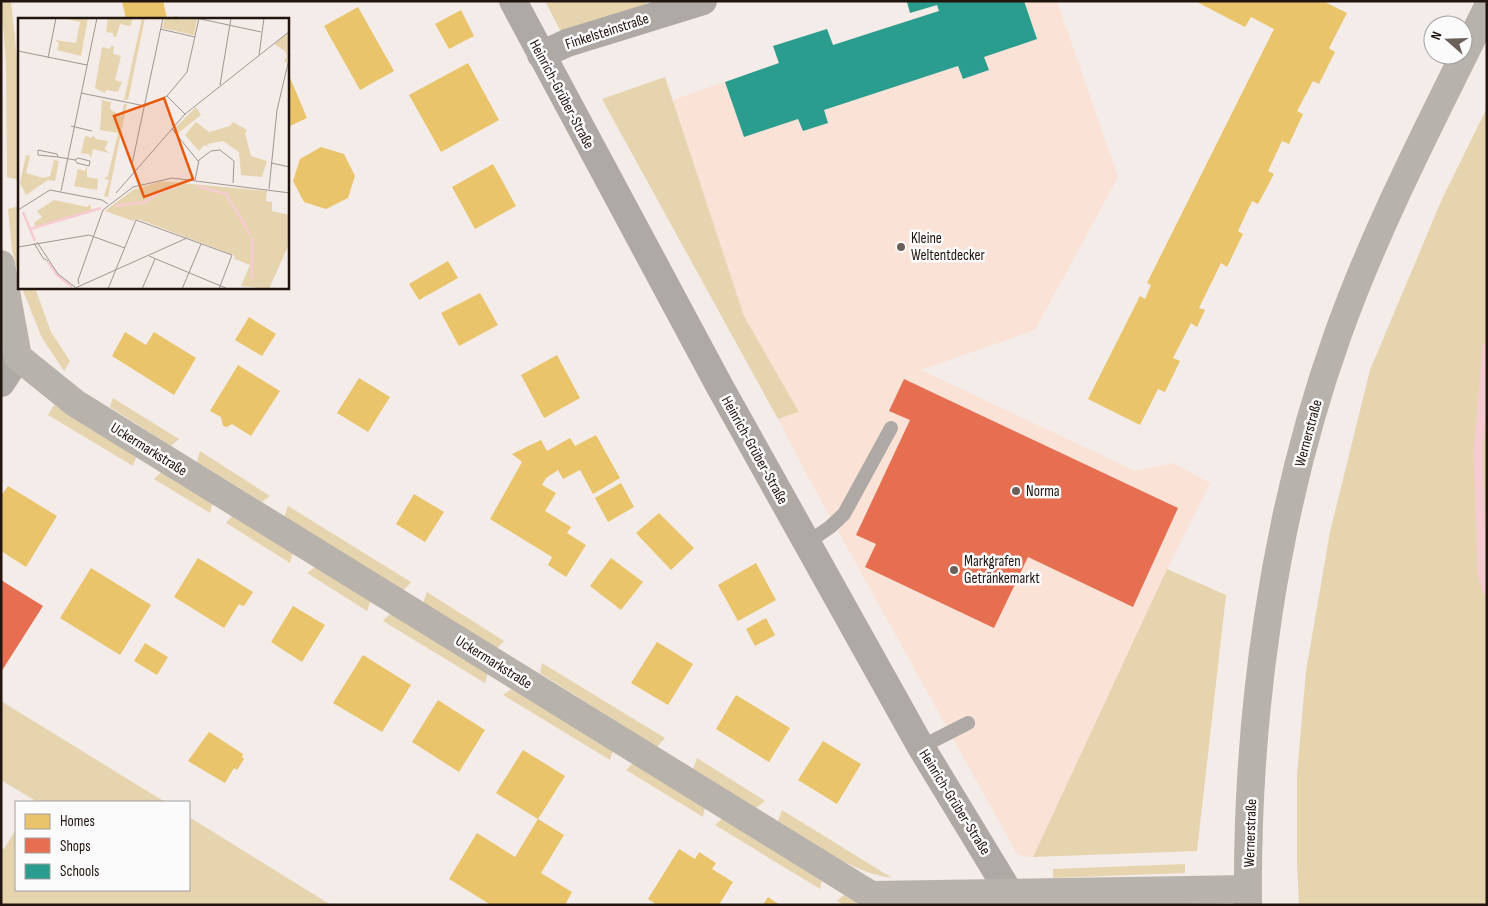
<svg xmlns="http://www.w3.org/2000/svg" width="1488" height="906" viewBox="0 0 1488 906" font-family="'Sofia Sans Condensed',sans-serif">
	<rect width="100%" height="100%" fill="#f4ece8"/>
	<path fill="#fae2d7" d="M910,1H1057L1118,177L1035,330L921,370L1135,471L1173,463L1210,483L1167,569L1033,857L1021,856L1016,852L807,475L778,419L799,412L744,316L673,100L778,63L773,46L827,29L833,45L939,10L936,5L910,13L907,2Z"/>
	<path fill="#e6d4af" d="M1,1H11L18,68L19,180L7,177L6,63Z
		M545,1H647L645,8L562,34Z
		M665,77L744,316L799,412L778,419L602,99Z
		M1487,108V905H1299L1297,864V775L1306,671L1330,532L1370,370L1442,199Z
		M19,206V277L12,250L8,209Z
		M22,288H35L51,332L70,361L64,371L42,338Z
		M113,398L179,439L171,446L110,407Z
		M54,405L137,455L133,466L48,415Z
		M200,451L270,496L262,502L197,462Z
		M162,471L213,502L210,513L154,479Z
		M288,506L411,582L403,591L284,517Z
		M233,515L293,553L290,563L226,523Z
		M315,567L371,600L367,611L307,573Z
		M1167,569L1226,595L1197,851L1033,857Z
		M427,592L504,641L497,648L423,603Z
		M391,613L488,672L485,683L383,621Z
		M542,663L665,738L657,747L540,673Z
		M513,688L613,750L610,760L503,695Z
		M1,701L165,802H33L34,800L1,780Z
		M697,758L765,801L756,808L693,769Z
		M634,762L705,806L703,817L626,770Z
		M782,810L892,878C850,872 814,843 778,821Z
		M189,817L331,905H1V848L4,849L16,829V890H189Z
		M723,818L822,879L820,889L715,825Z
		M1185,864V873L1053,878V869Z
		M846,893L866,905H844L837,901Z"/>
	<path fill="#e9c46a" d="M122,1H163L167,18L177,16L178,19H126Z
		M1195,1H1323L1347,13L1329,48L1335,52L1319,84L1313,81L1297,111L1303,114L1289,144L1282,141L1268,171L1274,174L1258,204L1252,201L1238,231L1243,234L1227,267L1221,263L1199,308L1205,310L1197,327L1191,323L1173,358L1180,361L1165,392L1158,389L1140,425L1088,399L1140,296L1145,299L1151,285L1147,283L1274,29L1251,17L1245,27Z
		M358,7L394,71L360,90L324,26Z
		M461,10L474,36L449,49L435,24Z
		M468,63L499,120L441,152L409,95Z
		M288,73L307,118L288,127Z
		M321,147L344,154L355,176L348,198L326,209L304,202L293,181L300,159Z
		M493,164L516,206L475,229L452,187Z
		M448,261L458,278L419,300L409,284Z
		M480,293L498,325L459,346L441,313Z
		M249,317L276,334L262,356L235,340Z
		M125,332L146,345L154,332L196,358L174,395L112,356Z
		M557,355L580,398L544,418L521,375Z
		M238,365L280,391L251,436L232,424L227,427L223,426L221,417L210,411Z
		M359,378L390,397L368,432L337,413Z
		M596,435L620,478L593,494L580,470L563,479L558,470L546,478L542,485L556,493L545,511L571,527L567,533L586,545L566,577L548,565L552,557L490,519L522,462L512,454L541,440L547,451L570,438L575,446Z
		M621,483L634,507L608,522L595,498Z
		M8,486L57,516L26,567L1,551V496Z
		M414,494L444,512L425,542L396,524Z
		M659,513L694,548L671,570L636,533Z
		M198,558L253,592L244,606L239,604L224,628L174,597Z
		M611,558L643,582L621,610L590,586Z
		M756,563L776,600L738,621L718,585Z
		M91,568L151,605L120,655L60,618Z
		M293,606L325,625L302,662L271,642Z
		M766,618L775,635L755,646L746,629Z
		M657,642L693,664L668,705L631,683Z
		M145,643L168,657L157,675L134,661Z
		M363,655L411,685L382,732L333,703Z
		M736,695L790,728L769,762L716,729Z
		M438,700L485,730L459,772L412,742Z
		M209,732L243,754L242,757L244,759L237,770L234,768L225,783L188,761Z
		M823,741L861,764L837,804L798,780Z
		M523,750L565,776L538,819L496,793Z
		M538,819L564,835L541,873L572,892L565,905H491L449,879L477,833L515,857Z
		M679,849L695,859L699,852L716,863L712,869L733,882L719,905H657L648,899Z
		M768,897L780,905H763Z"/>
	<path fill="#e76f51" d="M904,379L1178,508L1133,607L1028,557L994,628L865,567L876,544L856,535L910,420L889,411Z
		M1,580L43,606L1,672Z"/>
	<path fill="#2a9d8f" d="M910,1H1024L1037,39L984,57L989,70L963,79L958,66L824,110L828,123L803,131L798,119L744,137L725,82L779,63L773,46L827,29L833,45L939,11L937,5L910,13L907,2Z"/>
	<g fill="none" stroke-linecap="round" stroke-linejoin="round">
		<path stroke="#f7cbd2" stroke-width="9" d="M1487,347L1478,452L1482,574L1487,591"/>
		<path stroke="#aea9a5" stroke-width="14" d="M807,543L830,527L844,514L891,428
			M921,747L968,723"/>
		<path stroke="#aea9a5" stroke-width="28" d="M513,1L720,387L921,747L1017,905
			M541,55L567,43L703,1
			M1,351L18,357L1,383"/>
		<path stroke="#b8b2ad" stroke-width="28" d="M1,264L18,357L75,403L871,895L1248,889
			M1248,905C1246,716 1274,512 1338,334C1378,222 1435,115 1487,8"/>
	</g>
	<g fill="#6c605b" stroke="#fbfbfb" stroke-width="2">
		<circle cx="901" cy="247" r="5"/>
		<circle cx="1016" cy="491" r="5"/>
		<circle cx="954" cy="570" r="5"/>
	</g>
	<g text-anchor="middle" stroke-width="5" stroke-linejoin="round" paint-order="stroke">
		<g font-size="15" fill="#22150f" stroke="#fbfbfb">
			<text transform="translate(607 31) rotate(-18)" y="5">Finkelsteinstraße</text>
			<text transform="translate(562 94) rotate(62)" y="5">Heinrich-Grüber-Straße</text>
			<text transform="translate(1308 433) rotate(-75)" y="5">Wernerstraße</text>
			<text transform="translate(149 449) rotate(32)" y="5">Uckermarkstraße</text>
			<text transform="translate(755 450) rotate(61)" y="5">Heinrich-Grüber-Straße</text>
			<text transform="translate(494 662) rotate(32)" y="5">Uckermarkstraße</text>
			<text transform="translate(955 802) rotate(58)" y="5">Heinrich-Grüber-Straße</text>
			<text transform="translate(1250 833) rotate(-88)" y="5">Wernerstraße</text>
		</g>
		<g font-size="15" fill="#22150f" stroke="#fbfbfb" text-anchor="start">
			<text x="911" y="243">Kleine<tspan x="911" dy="17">Weltentdecker</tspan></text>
			<text x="1026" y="496">Norma</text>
			<text x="964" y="566">Markgrafen<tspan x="964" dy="17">Getränkemarkt</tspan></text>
		</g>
	</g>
	<g transform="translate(18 18)">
		<rect width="271" height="271" fill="#f4ece8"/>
		<path d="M44,0H70L63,38L39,32L41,25L37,22L58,25L62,4ZM90,0H114L113,8L102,6L98,19L95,18V15L88,14ZM124,0H127L110,82H106ZM147,0L179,1L176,17L144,10ZM271,14V35L269,45L266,44L269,38L267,33L256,26ZM93,28H96L95,36L103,38L97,62L104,64L100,74L88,72L87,75L77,70L84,29L92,31ZM84,82L93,84L92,91L103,98L106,86H109L90,179L86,178L91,162L86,161L90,158L100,115L82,112ZM178,89L183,97L159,116L155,112ZM178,104L191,114L212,108L215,104L229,112L227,116L233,138L249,143L244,159L223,157L221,134L205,123L189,126L190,129L186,127L181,133L167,117ZM75,117L78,121L90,123L87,131L91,135L75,131L73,140L71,136L63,135L67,118L74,120ZM8,137L12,138L8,155L25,160L32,158L36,142L41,143L37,163L30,162L8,177L2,165ZM69,148V159L80,161L79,172L56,168L60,151L67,153ZM143,163L249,173L248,183L254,184V193L271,197V226L251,271L223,268L232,247L217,241L216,237L120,201L115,203L87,193L115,172ZM36,182L69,189L72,186L74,194L18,210L16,205L24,199L19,193Z" fill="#e6d4af"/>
		<path fill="none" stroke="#f7cbd2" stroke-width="2.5" d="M179,168L208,176L232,216M97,188L127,184L144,173L160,168M5,194L17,223M12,211L83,190M30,244L39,257L54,269M234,261V220"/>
		<path fill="none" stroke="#a09691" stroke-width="1" d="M178,0L243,14M142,11L177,19M0,33L69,47M241,37L246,0M30,40L38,0M202,67L213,0M63,75L127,88L149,78L169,54L181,0M149,78L167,96M53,108L74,113M154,111L180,143M20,132L39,136L40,139L20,137ZM40,139L57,142M60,140L72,143L71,148L59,145L57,142ZM253,145L272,149M177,162L181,142L193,133L202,132L216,143L215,165M122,166L114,146L145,0M251,171L259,92L272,37M43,173L79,0M98,175L167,96L272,13M0,192L32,172L84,182L90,186M19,224L40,256L57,269M16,225L25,240L30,243M0,229L71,217L107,230M131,238L210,271M61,266L60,262L85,192L115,169L154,160L272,175M55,271L169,220M90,271L118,202L214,237L201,271M124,271L137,241M164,271L183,226"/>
		<path fill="#e8590c" fill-opacity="0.15" stroke="#e8590c" stroke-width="2.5" d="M146,80L175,161L126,179L96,98Z"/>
		<rect width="271" height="271" fill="none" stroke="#22150f" stroke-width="2.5"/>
	</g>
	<rect width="1488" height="906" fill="none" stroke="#22150f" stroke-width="5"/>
	<rect x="15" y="801" width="175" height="90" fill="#fbfbfb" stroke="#a49f9d"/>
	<rect x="25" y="814" width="25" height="15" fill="#e9c46a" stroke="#a49f9d"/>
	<text x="60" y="826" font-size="15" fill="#22150f">Homes</text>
	<rect x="25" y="838" width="25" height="15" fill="#e76f51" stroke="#a49f9d"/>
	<text x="60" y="851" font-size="15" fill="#22150f">Shops</text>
	<rect x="25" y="864" width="25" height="15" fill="#2a9d8f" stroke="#a49f9d"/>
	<text x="60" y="876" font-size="15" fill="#22150f">Schools</text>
	<g transform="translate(1448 40) rotate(290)"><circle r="24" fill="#fbfbfb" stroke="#a49f9d"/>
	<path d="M0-4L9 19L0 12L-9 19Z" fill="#6c605b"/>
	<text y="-8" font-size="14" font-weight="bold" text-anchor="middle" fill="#22150f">N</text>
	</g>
</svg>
